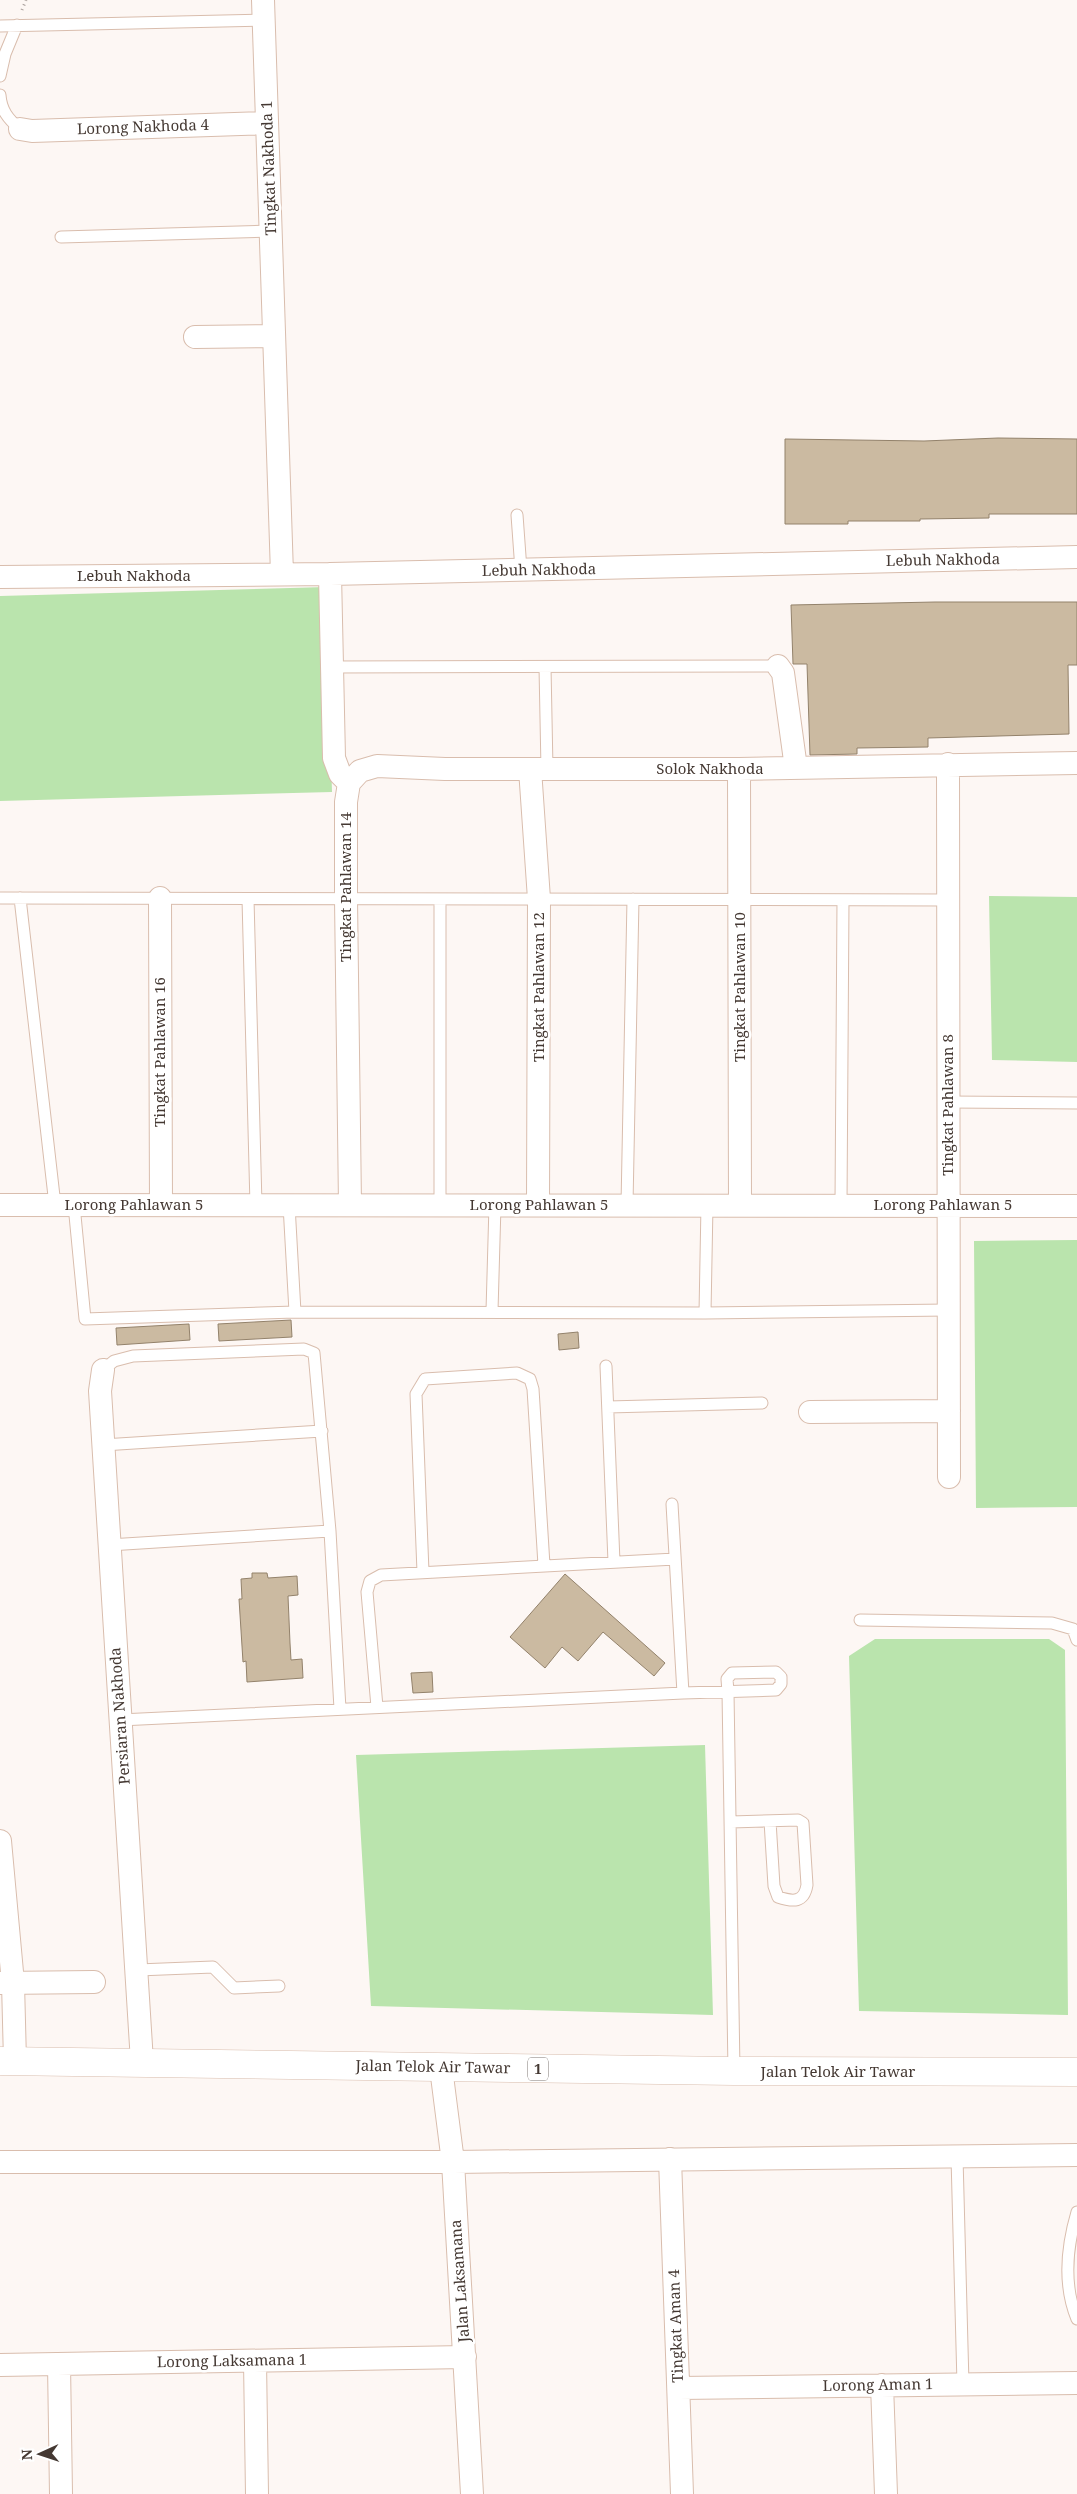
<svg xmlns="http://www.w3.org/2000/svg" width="1077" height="2494" viewBox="0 0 1077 2494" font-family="'Noto Serif',serif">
	<rect width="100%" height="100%" fill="#fdf7f4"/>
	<path fill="#bae4ad" d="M326,587L332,792L0,801V596Z
		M989,896L1077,897V1062L992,1060Z
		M1077,1240V1507L976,1508L974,1241Z
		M875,1639H1049L1065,1650L1068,2015L859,2011L849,1656Z
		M705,1745L713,2015L371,2006L356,1755Z"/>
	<path fill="#cbbaa1" stroke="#93826b" d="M998,438L1077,439V514H989V518L920,519V521H848V524H785V439L924,441Z
		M935,602H1077V665H1068L1069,734L928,738V747L857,748V754L810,755L807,664H793L791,605Z
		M291,1320L292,1337L219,1341L218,1324Z
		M189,1324L190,1340L117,1345L116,1328Z
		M578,1332L579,1348L559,1350L558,1334Z
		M252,1573H267L268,1578L297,1576L298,1595L288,1596L290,1643L291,1660L302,1659L303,1678L247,1682L246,1661L243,1662L239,1599H242L241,1579L252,1578Z
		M565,1574L665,1663L654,1676L603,1632L578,1661L562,1647L545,1668L510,1637Z
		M432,1672L433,1692L413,1693L411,1673Z"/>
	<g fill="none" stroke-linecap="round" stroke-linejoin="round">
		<defs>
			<path id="service" d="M0,26L264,20
				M0,76L5,54L17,25
				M0,95C1,110 8,119 20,129
				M61,237L271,231
				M517,515L521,570
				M332,667L778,666
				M545,667L547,769
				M0,898L948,900
				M20,898L55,1205
				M248,899L256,1205
				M948,1102L1077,1103
				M74,1205L85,1319L295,1312L705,1313L948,1310
				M289,1205L295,1312
				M440,1205V899
				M627,1205L633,899
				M841,1205L843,900
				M492,1311L495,1205
				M705,1313L707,1205
				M606,1366L614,1562
				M103,1370L114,1361L133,1356L304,1349L314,1353L330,1531L340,1709
				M608,1407L762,1403
				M103,1445L322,1431
				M672,1504L683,1693
				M109,1545L330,1531
				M423,1572L416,1394L425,1379L517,1373L530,1379L533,1389L544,1565
				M860,1620L1052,1623L1073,1629L1077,1640
				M377,1707L367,1592L370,1581L381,1575L675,1559
				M120,1720L683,1693L776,1690L781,1684V1677L776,1672L732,1673L727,1679L728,1692L734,2071
				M731,1822L798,1820L803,1823L807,1885C804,1903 793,1902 778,1897L774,1886L770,1821
				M138,1970L213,1967L234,1988L279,1986
				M957,2157L963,2384
				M1077,2212C1067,2246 1063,2285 1077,2319"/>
			<path id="minor" d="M263,0L282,574
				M20,129L32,131L267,123
				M195,337L274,336
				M330,574L334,758L340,774L349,783
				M0,577L330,574L1077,557
				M778,666L783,673L796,768
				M948,764L949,1477
				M530,769L539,899L538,1205
				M739,769L740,1205
				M349,783L360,771L377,766L445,769H739L1077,763
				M349,783L346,802V899L350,1205
				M160,898L161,1205
				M0,1205L1077,1206
				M103,1370L100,1391L142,2062
				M810,1412L949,1411
				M0,1841L13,1983L15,2061
				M0,1983L94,1982
				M441,2068L453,2162L472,2494
				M670,2159L682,2494
				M0,2162H453L1077,2155
				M255,2361L257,2494
				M59,2364L61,2494
				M0,2365L465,2357
				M882,2385L886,2494
				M679,2388L1077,2383"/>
			<path id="primary" d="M0,2061L734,2071L1077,2072"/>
		</defs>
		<use href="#service" stroke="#d9bdad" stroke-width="13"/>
		<use href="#minor" stroke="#d9bdad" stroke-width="24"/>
		<use href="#primary" stroke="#d9bdad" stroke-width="29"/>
		<path stroke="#a79e9a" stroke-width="3" stroke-dasharray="1 4" stroke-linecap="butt" d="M22,10L26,0"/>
		<use href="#service" stroke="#fff" stroke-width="11"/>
		<use href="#minor" stroke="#fff" stroke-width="22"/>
		<use href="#primary" stroke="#fff" stroke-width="28"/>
	</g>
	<g text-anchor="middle" stroke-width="5" stroke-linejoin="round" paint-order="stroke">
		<rect fill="#fff" stroke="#7c7470" stroke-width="1" x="528" y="2057.5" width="20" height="23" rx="4"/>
		<g font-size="14" font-weight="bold" fill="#443832">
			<text x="538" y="2074">1</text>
		</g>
		<g font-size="15" fill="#443832" stroke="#fff">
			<text transform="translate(143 127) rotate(-2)" y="5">Lorong Nakhoda 4</text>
			<text transform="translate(269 168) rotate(-92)" y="5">Tingkat Nakhoda 1</text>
			<text transform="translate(943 560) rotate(-1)" y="5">Lebuh Nakhoda</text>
			<text transform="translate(539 570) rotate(-1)" y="5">Lebuh Nakhoda</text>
			<text x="134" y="581">Lebuh Nakhoda</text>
			<text x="710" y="774">Solok Nakhoda</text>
			<text transform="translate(346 887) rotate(-90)" y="5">Tingkat Pahlawan 14</text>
			<text transform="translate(539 987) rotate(-90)" y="5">Tingkat Pahlawan 12</text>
			<text transform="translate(740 987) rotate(-90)" y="5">Tingkat Pahlawan 10</text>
			<text transform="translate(160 1052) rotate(-90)" y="5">Tingkat Pahlawan 16</text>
			<text transform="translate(948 1105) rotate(-90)" y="5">Tingkat Pahlawan 8</text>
			<text x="134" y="1210">Lorong Pahlawan 5</text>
			<text x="539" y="1210">Lorong Pahlawan 5</text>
			<text x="943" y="1210">Lorong Pahlawan 5</text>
			<text transform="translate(120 1716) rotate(-94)" y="5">Persiaran Nakhoda</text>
			<text transform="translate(433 2067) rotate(1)" y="5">Jalan Telok Air Tawar</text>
			<text x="838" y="2077">Jalan Telok Air Tawar</text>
			<text transform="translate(460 2281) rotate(-94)" y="5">Jalan Laksamana</text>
			<text transform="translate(676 2326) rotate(-92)" y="5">Tingkat Aman 4</text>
			<text transform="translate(232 2361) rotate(-1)" y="5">Lorong Laksamana 1</text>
			<text transform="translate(878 2385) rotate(-1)" y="5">Lorong Aman 1</text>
		</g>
	</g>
	<g transform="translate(40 2454) rotate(267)" stroke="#ffffff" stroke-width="4" paint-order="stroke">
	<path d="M0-4L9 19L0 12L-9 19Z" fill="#443832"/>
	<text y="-8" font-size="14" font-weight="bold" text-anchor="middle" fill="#443832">N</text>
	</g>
</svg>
